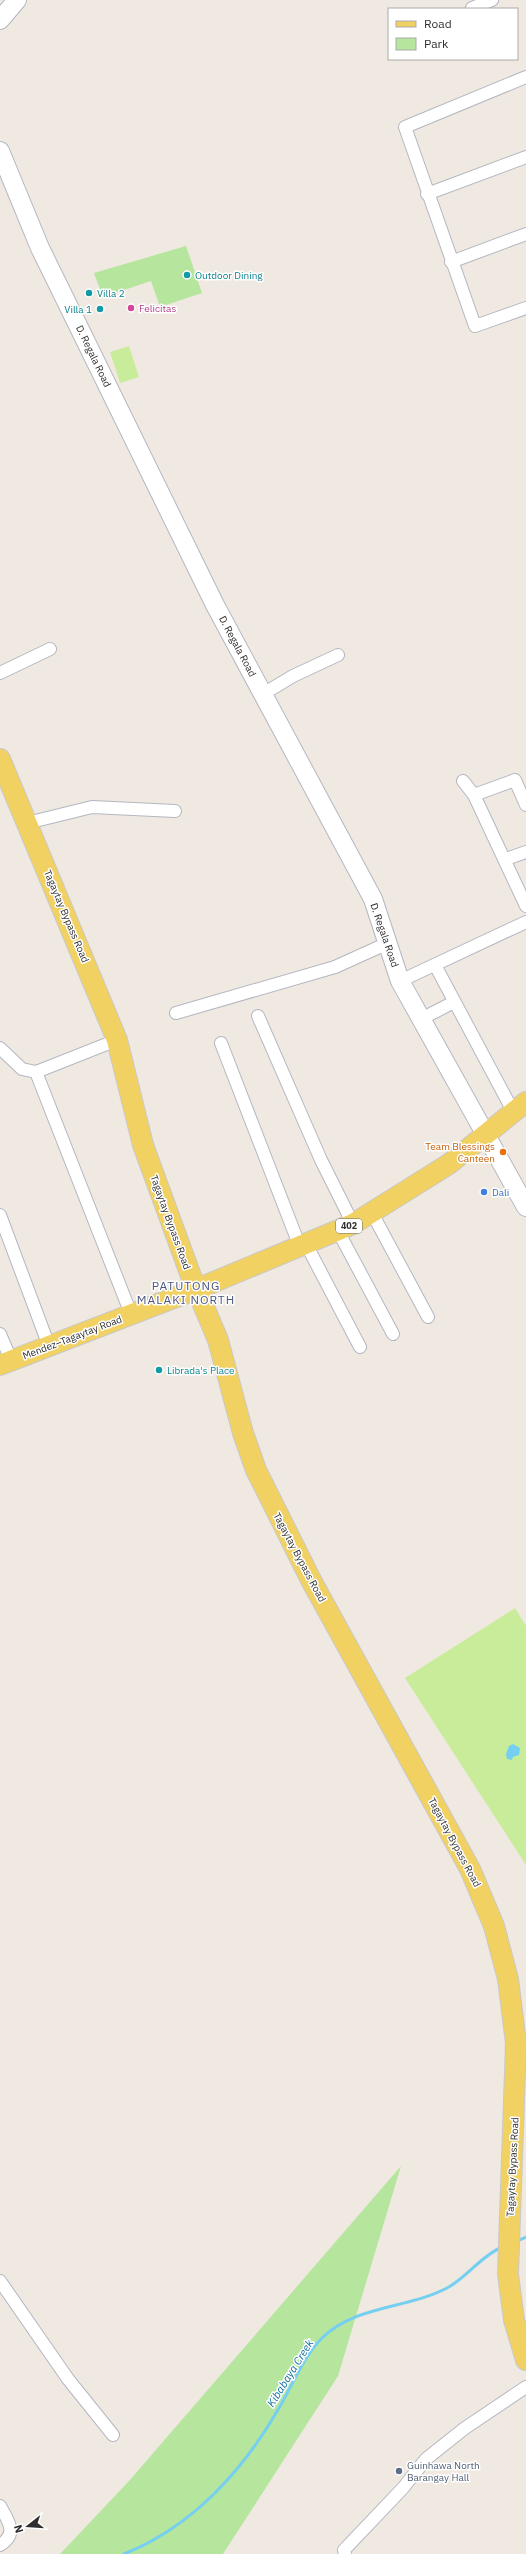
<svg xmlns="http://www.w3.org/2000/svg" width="526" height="2554" viewBox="0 0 526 2554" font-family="'IBM Plex Sans',sans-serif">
	<rect width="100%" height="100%" fill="#efe9e1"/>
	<path fill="#b6e59e" d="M186,246L202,293L160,307L151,281L103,297L94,273Z
		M401,2166L338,2376L223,2554H60L129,2481Z"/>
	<path fill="#c9ec9a" d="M129,346L139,377L120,383L110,352Z
		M515,1608L526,1626V1865L405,1678Z"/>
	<path fill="#75cff0" d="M513,1744L520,1748L519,1755L513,1757L512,1760L507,1759L506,1754L509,1746Z"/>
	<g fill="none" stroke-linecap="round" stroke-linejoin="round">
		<path stroke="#75cff0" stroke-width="3" d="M517,2241L526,2237
			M124,2554C192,2527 243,2471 279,2408C292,2386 303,2357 322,2338C356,2305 407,2309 447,2288C466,2278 481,2256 502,2247"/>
		<defs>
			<path id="street" d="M472,8L492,0
				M526,77L405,127L475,326L526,308
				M427,194L526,157
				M451,262L526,234
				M0,673L50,649
				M263,694L293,676L338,655
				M463,781L474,795L526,906
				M474,795L515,780L526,805
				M27,823L92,807L175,811
				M506,859L526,852
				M435,965L514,1113
				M400,981L526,922
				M176,1013L335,967L388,943
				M258,1016L321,1160L353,1224
				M421,1019L454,1002
				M117,1040L36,1072L131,1314
				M221,1043L300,1247
				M0,1048L22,1069L36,1072
				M372,1213L428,1317
				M0,1215L49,1346
				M338,1231L393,1334
				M306,1244L360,1347
				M0,1334L11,1360
				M0,2281L68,2379L113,2435
				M0,2506C9,2522 18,2534 0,2545
				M345,2554L344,2550L403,2488L426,2459L465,2428L526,2387"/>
			<path id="secondary" d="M0,20L17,0
				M0,151L40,248L215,605L373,899L400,981L526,1207"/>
			<path id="primary" d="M0,759L117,1040L143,1145L191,1276L218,1340L243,1433L256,1470L312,1582L470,1869L494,1926L508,1979L516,2043L508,2274L514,2320L526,2360
				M0,1365L197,1289L353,1224L449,1164L526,1102"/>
		</defs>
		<use href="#street" stroke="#b4b7c1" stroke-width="14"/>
		<use href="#secondary" stroke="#b4b7c1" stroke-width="20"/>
		<use href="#primary" stroke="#c9c9c9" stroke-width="22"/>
		<use href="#street" stroke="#fff" stroke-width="12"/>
		<use href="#secondary" stroke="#fff" stroke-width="18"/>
		<use href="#primary" stroke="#f2d163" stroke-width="20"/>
	</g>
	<g fill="#0f9aa8" stroke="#fff" stroke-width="1.5">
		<circle cx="187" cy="275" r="4"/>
		<circle cx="89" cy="293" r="4"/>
		<circle cx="100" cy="309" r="4"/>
		<circle cx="159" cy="1370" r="4"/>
	</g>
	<circle fill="#d1479c" stroke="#fff" stroke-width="1.5" cx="131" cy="308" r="4"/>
	<circle fill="#e8710a" stroke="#fff" stroke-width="1.5" cx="503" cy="1152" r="4"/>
	<circle fill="#3f7fe0" stroke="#fff" stroke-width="1.5" cx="484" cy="1192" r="4"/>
	<circle fill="#5c6f8a" stroke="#fff" stroke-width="1.5" cx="399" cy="2471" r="4"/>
	<g text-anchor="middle" stroke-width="3" stroke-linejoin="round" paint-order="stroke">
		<rect fill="#fff" stroke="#6d6d6d" stroke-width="1" x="336" y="1219" width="26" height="14" rx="3"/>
		<g font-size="9" font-weight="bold" fill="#2e2e2e">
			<text x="349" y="1229">402</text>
		</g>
		<g font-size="10" fill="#0d838f" stroke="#fff" text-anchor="start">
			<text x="195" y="279">Outdoor Dining</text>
			<text x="97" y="297">Villa 2</text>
			<text x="92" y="313" text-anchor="end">Villa 1</text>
			<text x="167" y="1374">Librada's Place</text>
		</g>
		<g font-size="10" fill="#b23c85" stroke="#fff" text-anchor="start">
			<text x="139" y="312">Felicitas</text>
		</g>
		<g font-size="10" fill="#2e2e2e" stroke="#fff">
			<text transform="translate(94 356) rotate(64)" y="4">D. Regala Road</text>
			<text transform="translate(238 646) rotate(62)" y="4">D. Regala Road</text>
			<text transform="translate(67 916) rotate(67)" y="4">Tagaytay Bypass Road</text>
			<text transform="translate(385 935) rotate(71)" y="4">D. Regala Road</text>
			<text transform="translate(171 1222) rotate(70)" y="4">Tagaytay Bypass Road</text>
			<text transform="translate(72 1337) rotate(-21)" y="4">Mendez–Tagaytay Road</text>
			<text transform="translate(300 1557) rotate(62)" y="4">Tagaytay Bypass Road</text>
			<text transform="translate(455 1842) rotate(62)" y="4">Tagaytay Bypass Road</text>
			<text transform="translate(512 2167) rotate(-87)" y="4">Tagaytay Bypass Road</text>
		</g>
		<g font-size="10" fill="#c56008" stroke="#fff" text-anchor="end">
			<text x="495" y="1150">Team Blessings<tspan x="495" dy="12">Canteen</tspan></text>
		</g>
		<g font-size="10" fill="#366cbe" stroke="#fff" text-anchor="start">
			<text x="492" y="1196">Dali</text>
		</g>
		<g font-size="10" fill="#4e5e75" stroke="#fff" text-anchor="start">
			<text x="407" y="2469">Guinhawa North<tspan x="407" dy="12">Barangay Hall</tspan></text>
		</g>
		<g font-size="11" font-style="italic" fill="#0d6fa3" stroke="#fff">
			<text transform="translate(290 2373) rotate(-58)" y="4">Kibabaya Creek</text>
		</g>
		<g font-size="12" letter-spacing="1" fill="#4d5680" stroke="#fff">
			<text x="186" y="1290">PATUTONG<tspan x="186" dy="14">MALAKI NORTH</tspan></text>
		</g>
	</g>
	<rect x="388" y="8" width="130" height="52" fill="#ffffff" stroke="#ababab"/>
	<rect x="396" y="21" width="20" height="6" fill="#f2d163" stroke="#ababab"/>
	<text x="424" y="28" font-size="12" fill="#2e2e2e">Road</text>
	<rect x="396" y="38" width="20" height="12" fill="#b6e59e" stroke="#ababab"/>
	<text x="424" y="48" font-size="12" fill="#2e2e2e">Park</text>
	<g transform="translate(28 2526) rotate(253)" stroke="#ffffff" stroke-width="3" paint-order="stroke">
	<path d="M0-3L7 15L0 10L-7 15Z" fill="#2e2e2e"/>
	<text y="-6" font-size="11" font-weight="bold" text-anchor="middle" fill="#2e2e2e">N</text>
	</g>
</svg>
